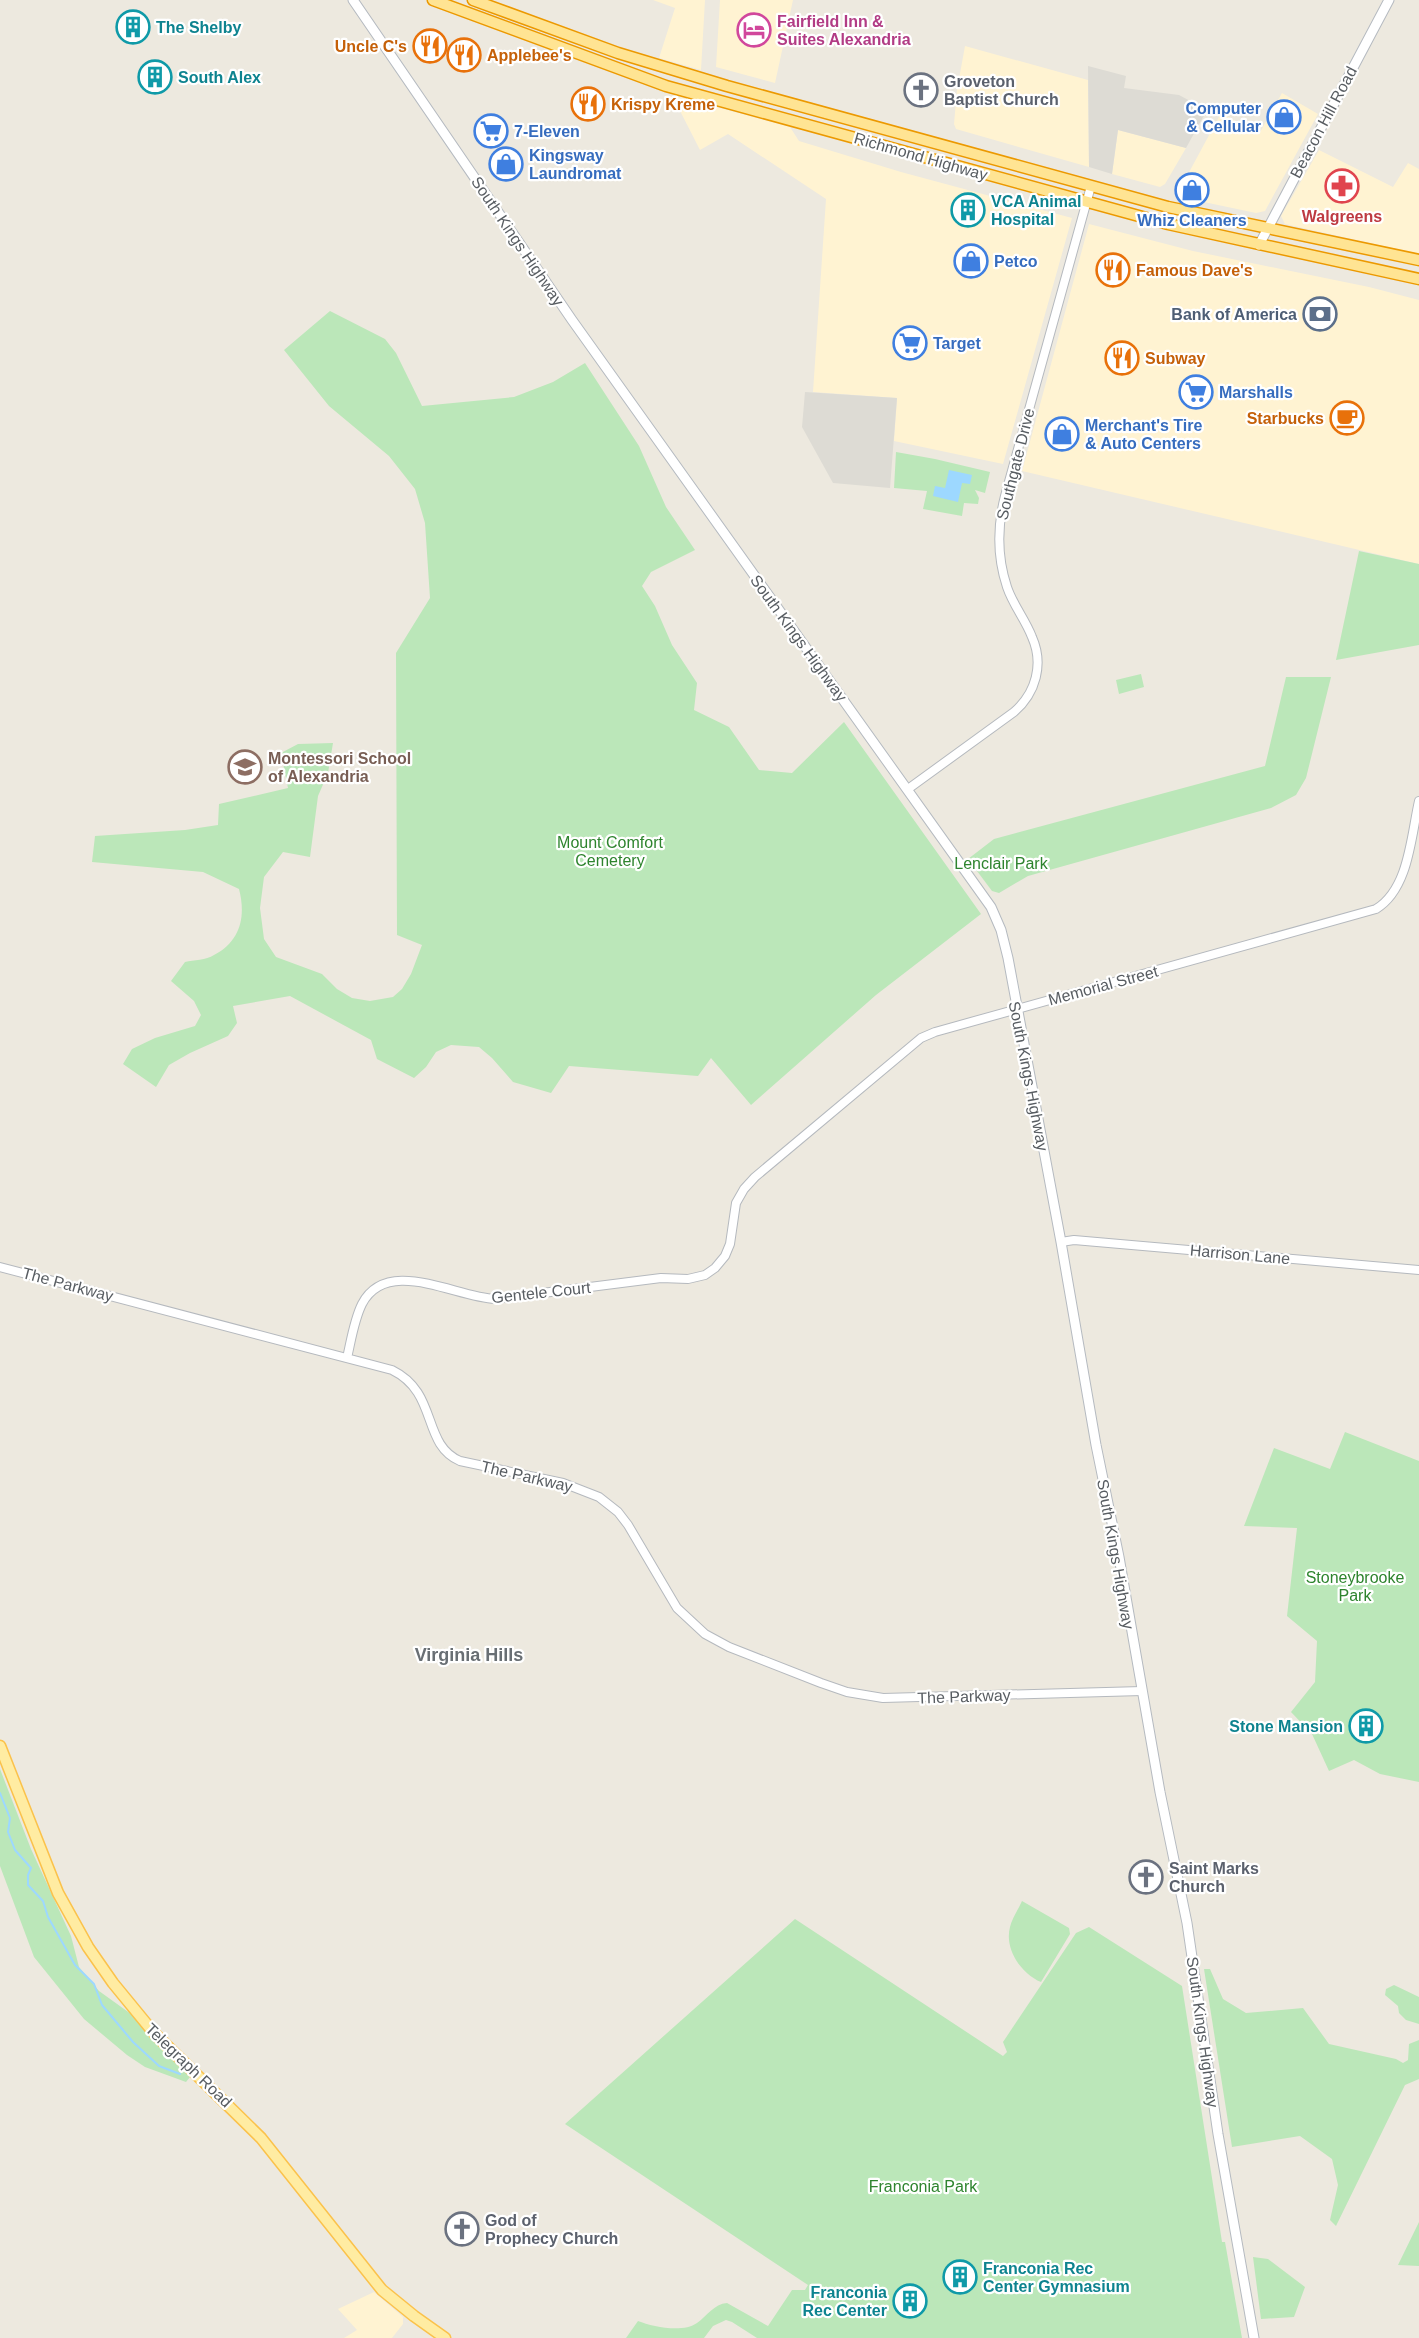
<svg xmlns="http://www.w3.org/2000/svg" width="1419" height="2338" viewBox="0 0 1419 2338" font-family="Arial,sans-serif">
	<rect width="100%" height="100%" fill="#ede9df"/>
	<path fill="#fff3d2" d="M653,0H705L701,70L659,58L675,8Z
		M720,0H793L775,83L716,67Z
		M965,46L1088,80L1089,167L956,129L954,124L957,90Z
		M1282,93L1318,114L1265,211L1256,213L1199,201L1196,204L1182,200L1180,189L1221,113L1259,134Z
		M680,97L790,127L799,141L901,172L1072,218L1003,464L894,441L897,398L813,392L826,199L728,134L700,150L676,103Z
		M1118,130L1186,148L1165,184L1160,187L1112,174Z
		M1319,150L1393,187L1408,163L1419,169V254L1285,224L1281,216Z
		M1089,224L1193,251L1369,287L1419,300V564L1022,471Z
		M374,2292L403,2317V2324L392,2338H344L357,2330L338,2309Z"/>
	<path fill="#dddbd4" d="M1088,66L1126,76L1124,88L1179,95L1207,110L1186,148L1118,130L1112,174L1089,167Z
		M805,392L897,398L890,488L833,483L802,427Z"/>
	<path fill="#bbe7b9" d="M330,311L385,339L396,353L422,406L514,397L553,382L585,363L639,446L666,507L695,550L651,572L642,586L655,606L672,645L697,683L694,710L729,727L759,770L792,773L844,722L981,914L876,995L751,1105L711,1058L698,1076L569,1066L551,1093L513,1082L492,1058L479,1047L451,1045L436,1052L426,1067L414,1078L377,1059L371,1040L290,996L233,1006L237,1023L228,1036L190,1053L169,1065L156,1087L123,1064L132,1049L155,1038L195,1026L201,1015L194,1001L171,981L185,962C194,960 206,960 214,955C241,941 246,916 239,889L203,872L92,862L95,836L185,830L218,825L219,804L288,788L281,753L298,744L333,743L328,773L318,796L310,857L283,852L264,877L260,908L264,939L276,957L322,974L337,989L352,998L370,1001L393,997L402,989L411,974L422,945L397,935L396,653L430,598L425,523L415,489L389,456L329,406L284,350Z
		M896,452L935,459L990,472L985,493L975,490L979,498L978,504L964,503L962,516L923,509L927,491L894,488Z
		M1359,551L1419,564V645L1336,660Z
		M1141,674L1144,687L1119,694L1116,680Z
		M1286,677H1331L1306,778L1296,795L1271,808L1028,876L999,893L992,891L968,859L994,839L1265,766Z
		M1345,1432L1419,1461V1782L1380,1774L1354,1760L1329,1771L1312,1734L1291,1712L1315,1682L1317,1641L1287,1616L1297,1528L1244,1526L1274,1448L1330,1469Z
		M0,1769L31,1849L71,1936L79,1967L99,1991L138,2019L189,2073L190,2077L186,2082L145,2067L127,2055L84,2019L34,1957L0,1866Z
		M1022,1901L1069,1928L1070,1934L1041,1982C1022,1974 1004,1950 1010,1927C1012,1918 1018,1910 1022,1901Z
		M795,1919L1003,2056L1007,2052L1003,2042L1076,1933L1089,1927L1182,1986L1222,2242H1225L1242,2338H757L732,2322L726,2320L713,2326L704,2338H626L638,2321C653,2327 683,2333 697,2323C707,2316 714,2304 727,2303L768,2326L792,2290H805L808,2285L565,2124Z
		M1204,1969H1210L1223,1999L1246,2013L1303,2008L1329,2044L1396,2059L1403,2063L1408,2060L1409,2044L1419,2040V2079L1405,2085L1336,2226L1330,2220L1338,2185L1332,2159L1300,2136L1232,2147Z
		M1394,1985L1419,1997V2024L1406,2020L1399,2013L1398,2006L1385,1995L1386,1989Z
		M1419,2222V2266L1398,2265Z
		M1253,2257L1268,2259L1305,2287L1294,2317L1261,2319Z"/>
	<path fill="#9dd8ff" d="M949,470L972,475L970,484L962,483L958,502L933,496L935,486L945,488Z"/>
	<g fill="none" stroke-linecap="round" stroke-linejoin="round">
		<path stroke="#9dd8ff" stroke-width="2" d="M0,1793L10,1818L8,1832L15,1850L31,1868L28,1875V1885L43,1901L48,1917L75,1965L94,1984L102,2005L133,2042L159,2066L180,2074"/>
		<defs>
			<path id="tertiary" d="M908,789L1014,712C1036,693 1044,664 1032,637C1025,619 1013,605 1007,587C997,557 997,527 1005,496L1091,186
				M1061,1242L1074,1240L1419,1270
				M0,1267L392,1370C439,1393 421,1444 460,1461L563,1483L599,1497L618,1512L628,1525L677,1608L705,1634L729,1647L821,1683L847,1692L883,1698L1142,1691
				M347,1358C351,1341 354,1320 362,1304C387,1256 455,1297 495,1299L661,1278L688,1279L705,1275L715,1268L725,1256L730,1244L736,1203L744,1189L755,1177L921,1038L935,1032L1376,909C1409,889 1411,836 1419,801"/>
			<path id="secondary" d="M353,0L572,320L991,907L1001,930L1008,958L1061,1242L1096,1445L1119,1557L1160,1792L1187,1923L1218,2134L1254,2338
				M1259,245L1389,0"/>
			<path id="primary" d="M0,1746L58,1893L88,1947L113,1983L154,2033L261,2138L382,2290L414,2316L445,2338"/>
			<path id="trunk" d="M433,0L666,86L1168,224L1419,279
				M473,0L618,53L727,86L1168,207L1419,260"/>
		</defs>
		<use href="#tertiary" stroke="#b5b9be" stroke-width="10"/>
		<use href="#secondary" stroke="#b5bac0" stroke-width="11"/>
		<use href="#primary" stroke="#fbc24b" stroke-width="13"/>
		<use href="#trunk" stroke="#ec9900" stroke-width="13"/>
		<use href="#tertiary" stroke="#fff" stroke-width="8"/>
		<use href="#secondary" stroke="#fff" stroke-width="9"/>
		<use href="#primary" stroke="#ffeca2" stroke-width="10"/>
		<use href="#trunk" stroke="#ffe493" stroke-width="10"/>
	</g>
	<defs>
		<symbol id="building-ring" viewBox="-11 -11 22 22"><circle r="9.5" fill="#fff" stroke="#0f9aa8" stroke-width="1.5"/><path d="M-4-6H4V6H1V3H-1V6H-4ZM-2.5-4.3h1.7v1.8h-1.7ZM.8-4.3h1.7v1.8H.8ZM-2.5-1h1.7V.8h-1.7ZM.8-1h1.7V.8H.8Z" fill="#0f9aa8"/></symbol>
		<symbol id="hotel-ring" viewBox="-11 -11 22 22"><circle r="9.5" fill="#fff" stroke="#d1479c" stroke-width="1.5"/><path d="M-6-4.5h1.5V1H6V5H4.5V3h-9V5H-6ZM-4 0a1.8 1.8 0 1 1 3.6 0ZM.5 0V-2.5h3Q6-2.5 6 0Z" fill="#d1479c"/></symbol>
		<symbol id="restaurant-ring" viewBox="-11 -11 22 22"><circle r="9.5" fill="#fff" stroke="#e8710a" stroke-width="1.5"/><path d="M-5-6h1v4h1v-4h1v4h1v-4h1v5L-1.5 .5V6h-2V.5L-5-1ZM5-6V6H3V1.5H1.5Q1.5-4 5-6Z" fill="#e8710a"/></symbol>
		<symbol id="church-ring" viewBox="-11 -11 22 22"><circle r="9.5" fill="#fff" stroke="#6b7280" stroke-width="1.5"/><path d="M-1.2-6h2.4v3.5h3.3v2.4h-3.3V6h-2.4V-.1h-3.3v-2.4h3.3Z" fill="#6b7280"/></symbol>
		<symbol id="shop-ring" viewBox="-11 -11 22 22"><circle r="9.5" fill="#fff" stroke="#3f7fe0" stroke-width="1.5"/><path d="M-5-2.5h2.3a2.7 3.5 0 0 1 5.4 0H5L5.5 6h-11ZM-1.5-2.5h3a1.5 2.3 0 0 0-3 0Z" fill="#3f7fe0"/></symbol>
		<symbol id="supermarket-ring" viewBox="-11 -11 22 22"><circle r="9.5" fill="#fff" stroke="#3f7fe0" stroke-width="1.5"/><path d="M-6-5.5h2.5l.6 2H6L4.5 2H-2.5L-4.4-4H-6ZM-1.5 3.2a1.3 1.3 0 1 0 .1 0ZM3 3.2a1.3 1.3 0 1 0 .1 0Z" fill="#3f7fe0"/></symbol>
		<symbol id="pharmacy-ring" viewBox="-11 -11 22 22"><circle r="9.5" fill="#fff" stroke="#e0444e" stroke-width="1.5"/><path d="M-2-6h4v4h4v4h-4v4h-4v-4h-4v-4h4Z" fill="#e0444e"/></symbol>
		<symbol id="bank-ring" viewBox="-11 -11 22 22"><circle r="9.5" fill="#fff" stroke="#5c6f8a" stroke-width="1.5"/><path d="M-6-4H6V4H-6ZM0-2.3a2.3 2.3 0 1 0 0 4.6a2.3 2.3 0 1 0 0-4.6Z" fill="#5c6f8a"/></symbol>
		<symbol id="cafe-ring" viewBox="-11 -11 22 22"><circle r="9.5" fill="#fff" stroke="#e8710a" stroke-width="1.5"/><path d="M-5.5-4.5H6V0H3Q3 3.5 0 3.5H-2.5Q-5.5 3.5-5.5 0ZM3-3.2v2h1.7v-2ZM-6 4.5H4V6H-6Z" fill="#e8710a"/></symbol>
		<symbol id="school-ring" viewBox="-11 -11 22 22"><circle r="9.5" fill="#fff" stroke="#8d6e63" stroke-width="1.5"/><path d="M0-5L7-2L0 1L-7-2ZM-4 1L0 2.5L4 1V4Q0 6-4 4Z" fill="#8d6e63"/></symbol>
	</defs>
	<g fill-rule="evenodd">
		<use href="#building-ring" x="114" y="8" width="38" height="38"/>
		<use href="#hotel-ring" x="735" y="11" width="38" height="38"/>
		<use href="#restaurant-ring" x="411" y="27" width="38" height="38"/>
		<use href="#restaurant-ring" x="445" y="36" width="38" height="38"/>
		<use href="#building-ring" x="136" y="58" width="38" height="38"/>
		<use href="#church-ring" x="902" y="71" width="38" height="38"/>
		<use href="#restaurant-ring" x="569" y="85" width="38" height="38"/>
		<use href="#shop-ring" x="1265" y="98" width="38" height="38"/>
		<use href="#supermarket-ring" x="472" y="112" width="38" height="38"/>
		<use href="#shop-ring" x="487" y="145" width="38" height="38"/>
		<use href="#pharmacy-ring" x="1323" y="167" width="38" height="38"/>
		<use href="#shop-ring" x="1173" y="171" width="38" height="38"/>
		<use href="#building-ring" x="949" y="191" width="38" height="38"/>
		<use href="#shop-ring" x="952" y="242" width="38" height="38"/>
		<use href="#restaurant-ring" x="1094" y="251" width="38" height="38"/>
		<use href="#bank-ring" x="1301" y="295" width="38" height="38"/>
		<use href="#supermarket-ring" x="891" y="324" width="38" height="38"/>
		<use href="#restaurant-ring" x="1103" y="339" width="38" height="38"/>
		<use href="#supermarket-ring" x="1177" y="373" width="38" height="38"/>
		<use href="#cafe-ring" x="1328" y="399" width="38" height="38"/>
		<use href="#shop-ring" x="1043" y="415" width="38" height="38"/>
		<use href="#school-ring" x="226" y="748" width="38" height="38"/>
		<use href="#building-ring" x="1347" y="1707" width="38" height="38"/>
		<use href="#church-ring" x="1127" y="1858" width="38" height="38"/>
		<use href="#church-ring" x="443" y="2210" width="38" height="38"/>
		<use href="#building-ring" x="941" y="2258" width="38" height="38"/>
		<use href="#building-ring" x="891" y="2282" width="38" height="38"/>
	</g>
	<g text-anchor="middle" stroke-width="4.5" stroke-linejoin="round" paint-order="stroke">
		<g font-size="16" font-weight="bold" fill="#b23c85" stroke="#fff" text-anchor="start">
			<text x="777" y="27">Fairfield Inn &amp;<tspan x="777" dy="18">Suites Alexandria</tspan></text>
		</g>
		<g font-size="16" font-weight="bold" fill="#0d838f" stroke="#fff" text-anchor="start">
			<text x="156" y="33">The Shelby</text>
			<text x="178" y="83">South Alex</text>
			<text x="991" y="207">VCA Animal<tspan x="991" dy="18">Hospital</tspan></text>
			<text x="1343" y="1732" text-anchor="end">Stone Mansion</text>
			<text x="983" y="2274">Franconia Rec<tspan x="983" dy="18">Center Gymnasium</tspan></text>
			<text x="887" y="2298" text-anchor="end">Franconia<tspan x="887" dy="18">Rec Center</tspan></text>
		</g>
		<g font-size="16" font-weight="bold" fill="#c56008" stroke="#fff" text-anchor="start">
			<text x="407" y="52" text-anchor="end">Uncle C's</text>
			<text x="487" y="61">Applebee's</text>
			<text x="611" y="110">Krispy Kreme</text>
			<text x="1136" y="276">Famous Dave's</text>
			<text x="1145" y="364">Subway</text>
			<text x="1324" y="424" text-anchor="end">Starbucks</text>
		</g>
		<g font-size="16" font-weight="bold" fill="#5b616d" stroke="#fff" text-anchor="start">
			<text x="944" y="87">Groveton<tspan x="944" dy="18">Baptist Church</tspan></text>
			<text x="1169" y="1874">Saint Marks<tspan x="1169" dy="18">Church</tspan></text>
			<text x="485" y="2226">God of<tspan x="485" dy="18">Prophecy Church</tspan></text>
		</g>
		<g font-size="16" font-weight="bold" fill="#366cbe" stroke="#fff" text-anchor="start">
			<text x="1261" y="114" text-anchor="end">Computer<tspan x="1261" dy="18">&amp; Cellular</tspan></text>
			<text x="514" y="137">7-Eleven</text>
			<text x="529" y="161">Kingsway<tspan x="529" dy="18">Laundromat</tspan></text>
			<text x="1192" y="226" text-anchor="middle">Whiz Cleaners</text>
			<text x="994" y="267">Petco</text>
			<text x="933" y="349">Target</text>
			<text x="1219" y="398">Marshalls</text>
			<text x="1085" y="431">Merchant's Tire<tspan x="1085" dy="18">&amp; Auto Centers</tspan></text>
		</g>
		<g font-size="16" fill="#585d62" stroke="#fff">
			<text transform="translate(1323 122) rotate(-62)" y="6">Beacon Hill Road</text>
			<text transform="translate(921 156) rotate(16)" y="6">Richmond Highway</text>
			<text transform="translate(518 241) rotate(56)" y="6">South Kings Highway</text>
			<text transform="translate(1015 464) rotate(-76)" y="6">Southgate Drive</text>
			<text transform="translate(799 638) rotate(54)" y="6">South Kings Highway</text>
			<text transform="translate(1103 985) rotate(-15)" y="6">Memorial Street</text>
			<text transform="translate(1029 1076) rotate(79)" y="6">South Kings Highway</text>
			<text transform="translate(1240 1254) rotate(5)" y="6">Harrison Lane</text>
			<text transform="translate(68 1284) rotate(15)" y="6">The Parkway</text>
			<text transform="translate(541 1292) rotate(-6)" y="6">Gentele Court</text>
			<text transform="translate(527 1476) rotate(13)" y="6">The Parkway</text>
			<text transform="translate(1116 1554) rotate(80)" y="6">South Kings Highway</text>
			<text transform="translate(964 1696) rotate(-2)" y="6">The Parkway</text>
			<text transform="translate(1203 2032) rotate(82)" y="6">South Kings Highway</text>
			<text transform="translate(189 2065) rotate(44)" y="6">Telegraph Road</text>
		</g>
		<g font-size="16" font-weight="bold" fill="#be3a42" stroke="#fff">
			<text x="1342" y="222">Walgreens</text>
		</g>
		<g font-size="16" font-weight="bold" fill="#4e5e75" stroke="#fff" text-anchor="end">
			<text x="1297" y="320">Bank of America</text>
		</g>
		<g font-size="16" font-weight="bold" fill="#785e54" stroke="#fff" text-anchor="start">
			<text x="268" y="764">Montessori School<tspan x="268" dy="18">of Alexandria</tspan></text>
		</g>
		<g font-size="16" fill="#2e842e" stroke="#fff">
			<text x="610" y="848">Mount Comfort<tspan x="610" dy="18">Cemetery</tspan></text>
			<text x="1001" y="869">Lenclair Park</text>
			<text x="1355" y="1583">Stoneybrooke<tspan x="1355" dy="18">Park</tspan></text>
			<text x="923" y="2192">Franconia Park</text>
		</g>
		<g font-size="18" font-weight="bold" fill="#696f74" stroke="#fff">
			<text x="469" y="1661">Virginia Hills</text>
		</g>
	</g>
</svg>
